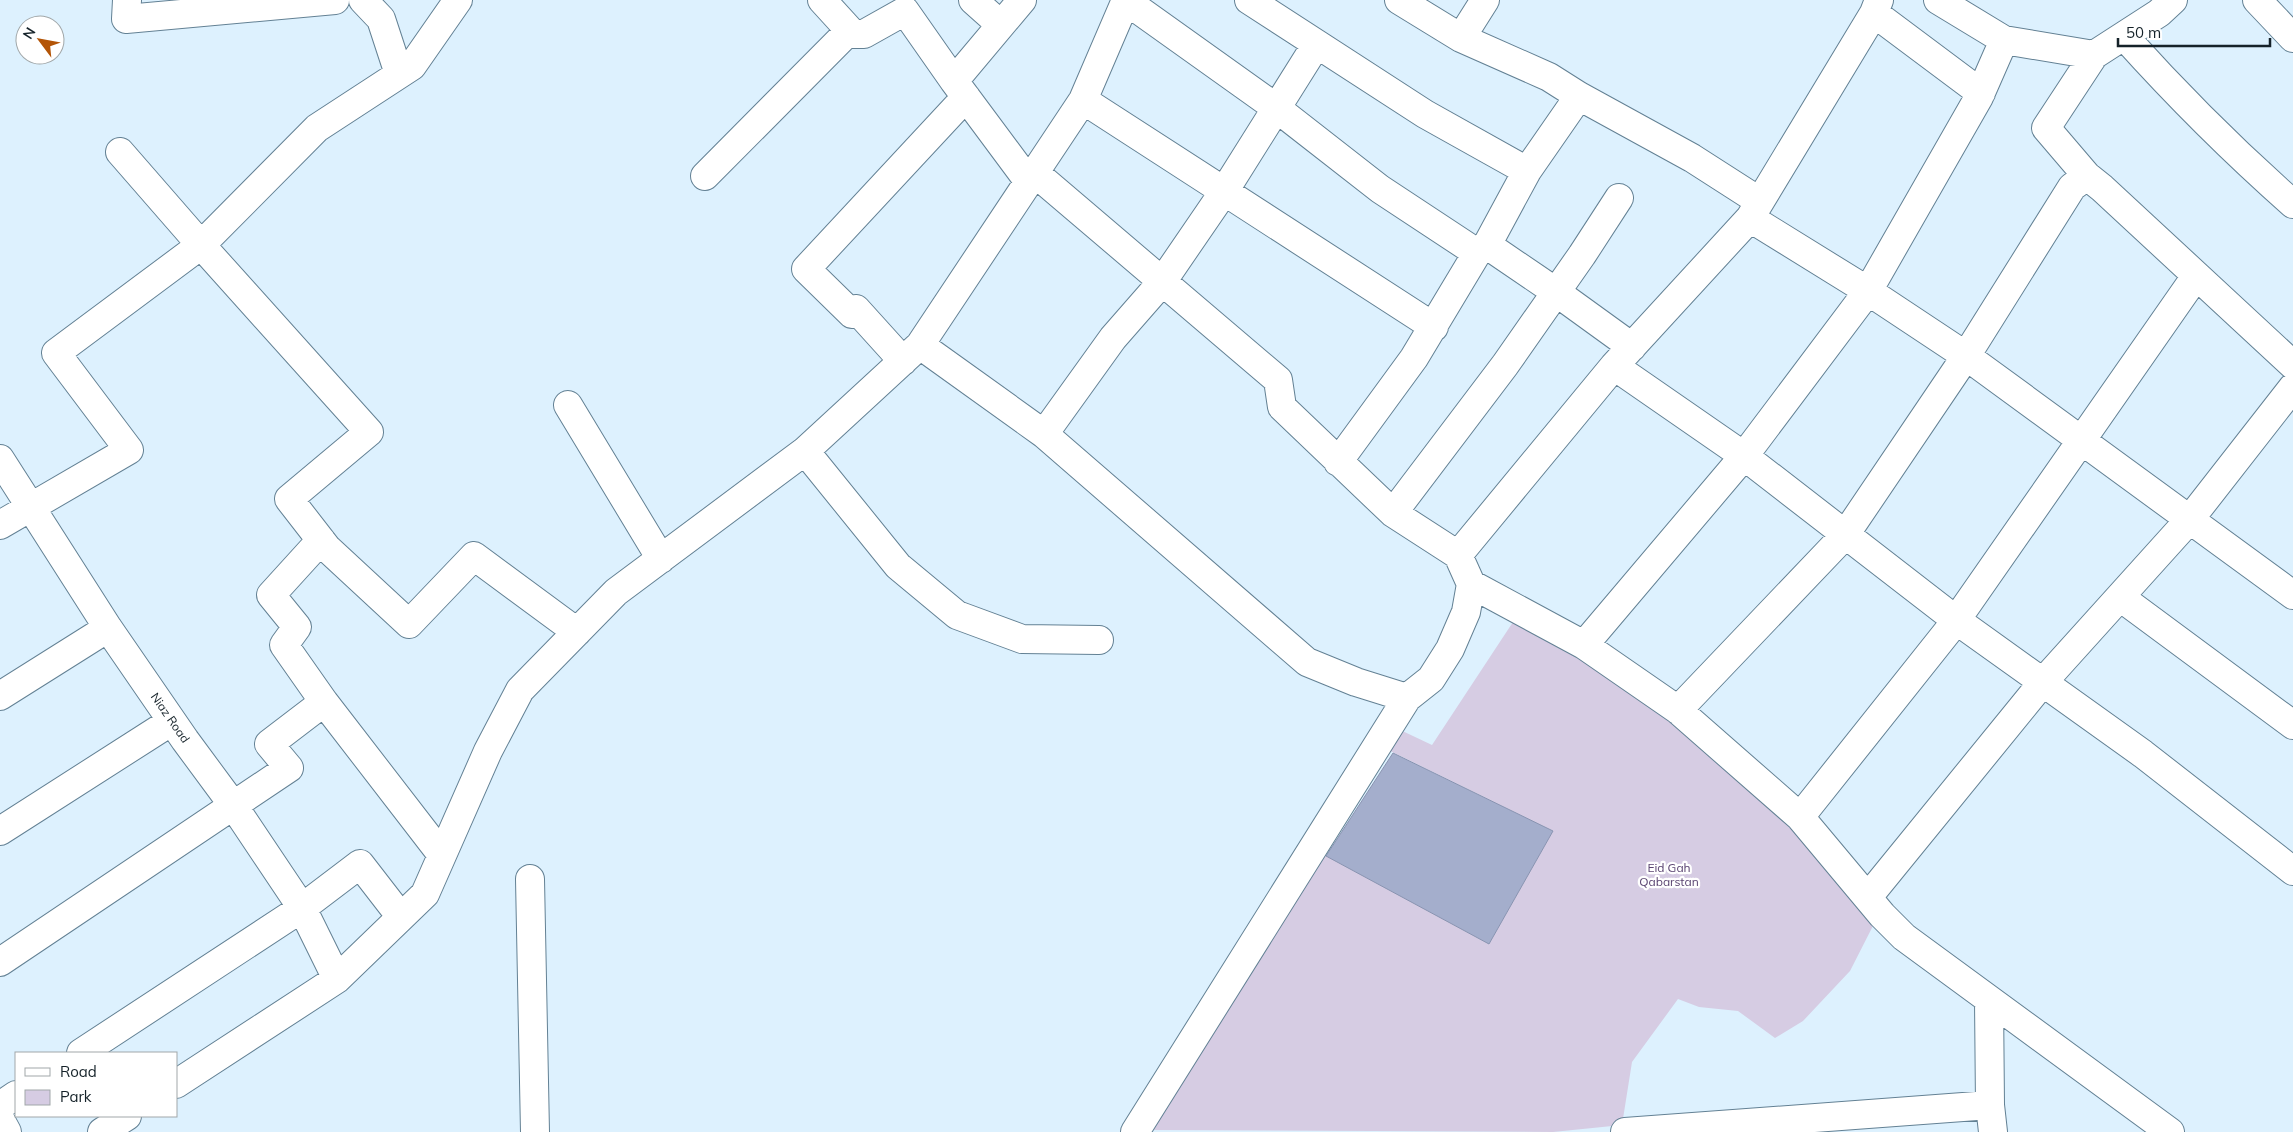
<svg xmlns="http://www.w3.org/2000/svg" width="2293" height="1132" viewBox="0 0 2293 1132" font-family="Mulish,sans-serif">
	<rect width="100%" height="100%" fill="#ddf1fe"/>
	<path fill="#d6cce3" d="M1513,622L1579,647L1794,821L1878,916L1850,971L1803,1021L1775,1038L1738,1011L1699,1007L1678,999L1632,1062L1622,1125L1553,1132L1149,1130L1319,852L1489,944L1553,831L1382,747L1394,727L1432,745Z"/>
	<path fill="#a4aecc" stroke="#8993b0" d="M1393,753L1553,831L1489,944L1326,856Z"/>
	<g fill="none" stroke-linecap="round" stroke-linejoin="round">
		<defs>
			<path id="minor" d="M127,0L126,19L335,0
				M363,0L381,19L399,74
				M458,0L412,66L317,128L201,245L369,432L289,499L327,548L409,624L474,556L577,632
				M822,0L853,34
				M973,0L1001,25
				M1022,0L954,81L1029,182
				M1125,0L1275,107L1380,189L1477,253
				M1249,0L1425,114L1527,171
				M1399,0L1461,38L1549,77L1579,96L1692,158L1759,201
				M1938,0L2004,40L2094,55
				M2257,0L2293,38
				M1874,13L1981,93
				M2124,36C2177,95 2233,151 2293,204
				M1461,38L1485,0
				M1083,100L1434,327
				M705,176L846,34H864L905,11L954,81
				M2087,176L2046,128L2094,55L2159,13L2173,0
				M1750,218L1868,291L1966,356L2293,595
				M1487,245L1556,292L1632,347
				M920,345L1083,100L1126,0
				M903,361L856,309L852,314L806,269L966,97
				M1614,366L1744,456L1956,620L2143,754L2293,871
				M568,405L661,559
				M1044,434L1113,338L1162,282L1225,190L1316,45
				M805,451L898,566L957,615L1022,639L1099,640
				M0,459L108,628L185,740L233,805L302,908L337,979
				M1338,462L1414,358L1477,253L1487,245L1527,171L1579,96
				M1393,513L1505,365L1582,255L1619,198
				M0,525L129,450L56,353L201,245L120,152
				M321,540L271,595L297,627L284,645L324,702L442,855
				M1458,555L1614,366L1750,218L1874,13L1879,0
				M1471,584L1584,645L1678,710L1800,817L1882,915L1904,937L2170,1132
				M2120,597L2293,725
				M1584,645L1744,456L1868,291L1979,97L2004,40
				M0,696L108,628
				M1678,710L1845,535L1966,356L2072,187L2087,176L2102,188L2293,365
				M1800,817L1952,626L2196,276
				M0,831L172,721
				M530,879L535,1132
				M1868,897L2043,682L2190,519L2293,387
				M0,962L289,768L269,744L324,702
				M1989,1000L1990,1105L1993,1132
				M81,1053L302,908L360,864L401,917
				M176,1084L337,979L425,894L488,751L520,690L616,592L805,451L920,345L1044,434L1307,662L1356,682L1407,698L1431,679L1450,649L1466,612L1471,584L1458,555L1393,513L1282,407L1278,380L1035,173
				M0,1106L16,1095
				M0,1119L7,1132
				M102,1132L127,1116
				M1135,1132L1407,698
				M1625,1132L1990,1105"/>
		</defs>
		<use href="#minor" stroke="#638194" stroke-width="30"/>
		<use href="#minor" stroke="#fff" stroke-width="28"/>
	</g>
	<g text-anchor="middle" stroke-width="4.5" stroke-linejoin="round" paint-order="stroke">
		<g font-size="12" fill="#152229" stroke="#fff">
			<text transform="translate(170 718) rotate(55)" y="4">Niaz Road</text>
		</g>
		<g font-size="12" fill="#5a4471" stroke="#fff">
			<text x="1669" y="872">Eid Gah<tspan x="1669" dy="14">Qabarstan</tspan></text>
		</g>
	</g>
	<rect x="15" y="1052" width="162" height="65" fill="#ffffff" stroke="#a1a7a9"/>
	<rect x="25" y="1068" width="25" height="8" fill="#ffffff" stroke="#a1a7a9"/>
	<text x="60" y="1077" font-size="15" fill="#152229">Road</text>
	<rect x="25" y="1090" width="25" height="15" fill="#d6cce3" stroke="#a1a7a9"/>
	<text x="60" y="1102" font-size="15" fill="#152229">Park</text>
	<g transform="translate(40 40) rotate(302)"><circle r="24" fill="#ffffff" stroke="#a1a7a9"/>
	<path d="M0-4L9 19L0 12L-9 19Z" fill="#b35406"/>
	<text y="-8" font-size="14" font-weight="bold" text-anchor="middle" fill="#152229">N</text>
	</g>
	<path d="M2118 38v8h152v-8" fill="none" stroke="#152229" stroke-width="2.5"/>
	<text x="2126" y="38" font-size="15" fill="#152229" stroke="#ffffff" stroke-width="4" paint-order="stroke">50 m</text>
</svg>
